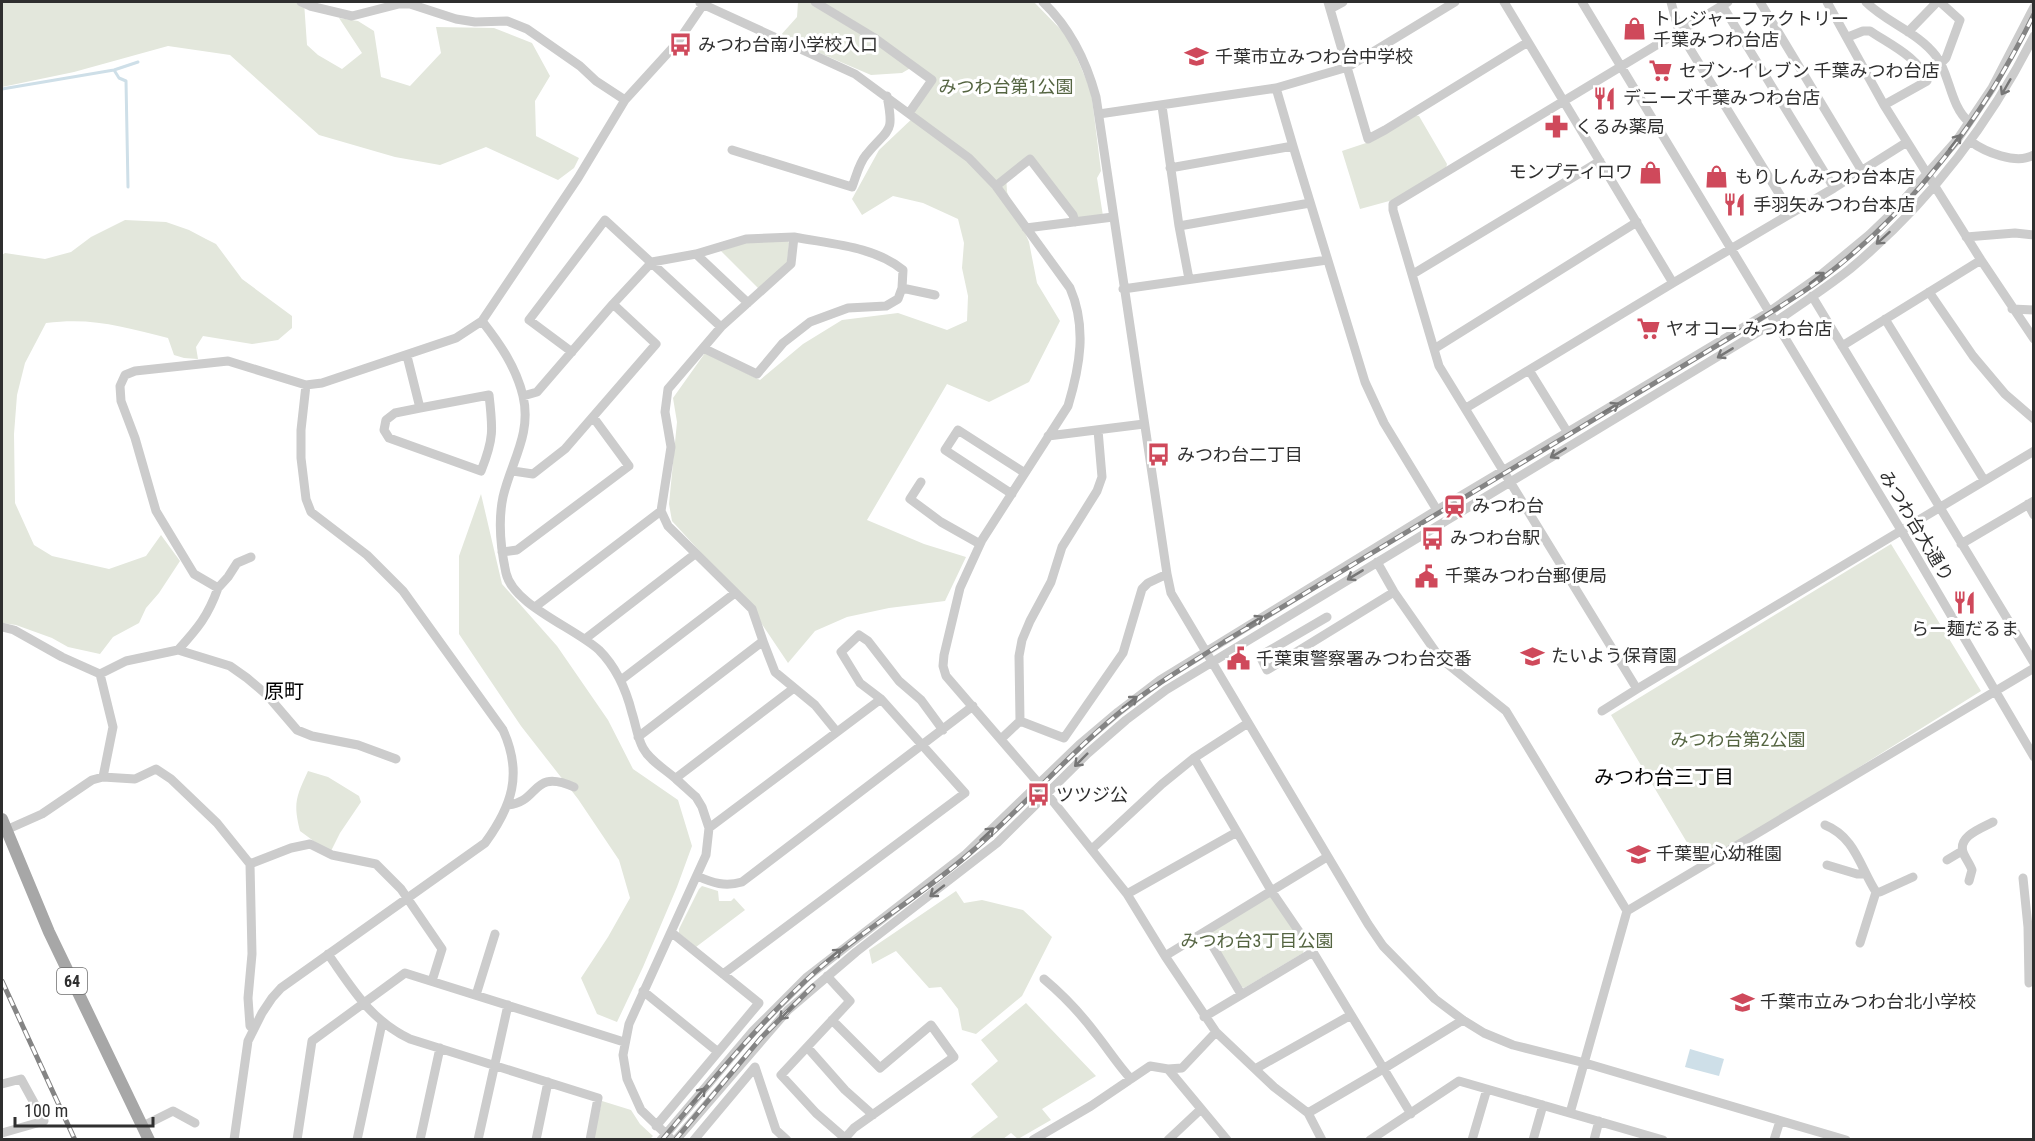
<svg xmlns="http://www.w3.org/2000/svg" width="2035" height="1141" viewBox="0 0 2035 1141" font-family="'Roboto Condensed','Noto Sans JP',sans-serif">
	<rect width="100%" height="100%" fill="#fff"/>
	<path fill="#e3e7dc" d="M2,2H304L307,45L318,55L342,69L362,53L339,18L358,21L374,31L381,77L410,86L441,53L436,27L494,28L532,43L550,76L535,101L536,136L579,158L574,168L558,180L486,147L440,165L395,157L319,135L230,55L168,46L74,72L2,87Z
		M798,2H1034L1068,37L1091,91L1101,171L1097,178L1103,216L1078,219L1030,156L1006,174L1007,192L1029,242L1037,283L1060,321L1029,382L989,402L947,384L867,520L924,544L966,557L945,601L889,608L847,617L815,631L788,663L749,605L672,521L669,504L677,422L673,398L705,353L760,380L803,344L842,320L898,313L947,330L967,321L968,296L962,268L964,243L958,219L923,203L893,196L862,215L852,199L879,150L916,115L912,112L935,81L914,66L902,73L871,75L780,36L797,17Z
		M1413,115L1419,116L1447,164L1446,168L1393,200L1360,209L1342,151L1366,143Z
		M125,220L166,222L189,230L206,239L216,244L242,279L292,316V328L278,340L252,344L203,336L196,347L198,359L184,358L174,355L168,338C124,327 93,317 46,323L25,363L17,395L14,434L15,503L34,545L52,556L109,569L146,556L161,535L180,561L159,593L146,608L139,623L113,637L100,654L68,647L52,638L16,625L2,623V255L5,253L45,259L71,252L91,237Z
		M787,239L789,243L787,263L759,289L721,251L748,241Z
		M481,494L502,584L557,646L608,720L633,769L678,800L692,846L677,887L643,967L617,1022L597,1014L581,978L608,937L630,898L619,860L578,799L521,726L459,634V556Z
		M1891,544L1981,691L1701,866L1611,715Z
		M308,771L328,777L359,796L361,802L340,833L330,853L300,831C293,803 296,797 308,771Z
		M702,886L718,891L719,901H731L734,898L745,910L696,947L679,933V929L699,889Z
		M956,891L964,903L982,900L1023,910L1052,937L1022,996L976,1034L962,1030L958,1009L941,987L929,988L896,951L872,964L869,950Z
		M1270,895L1305,945L1303,953L1244,988L1239,986L1210,937L1211,932Z
		M1026,1003L1096,1076L1042,1109L1051,1120L1018,1139L1011,1133L1003,1139H969L998,1117L971,1084L998,1061L981,1040Z
		M602,1101L631,1110L640,1124L653,1136L650,1139L593,1140Z"/>
	<path fill="#cedfe8" d="M1690,1049L1724,1059L1719,1076L1685,1067Z"/>
	<g fill="none" stroke-linecap="round" stroke-linejoin="round">
		<path stroke="#cedfe8" stroke-width="3" d="M114,70L119,78L126,81L128,187
			M2,89L114,70L138,62"/>
		<path stroke="#ccc" stroke-width="9" d="M301,2L310,6L352,16L399,4H410L456,19L475,22L507,21L527,29L580,66L596,81L625,100
			M815,2L873,37L932,80L909,113
			M1043,2C1070,28 1086,60 1096,97L1167,574L1171,593L1368,924L1383,946L1435,999L1463,1020L1484,1033L1513,1045L1585,1063L1846,1140
			M1328,2L1368,139L1385,130L1528,42
			M1504,2L1673,283
			M1582,2L1901,530L2034,757
			M1671,2L1679,31L1791,213
			M1760,2L1862,171
			M1827,2L1884,105L1981,260L2034,339
			M1866,2C1887,23 1918,32 1936,56C1950,74 1950,106 1969,122
			M1940,2L1960,20L1946,58L1940,64
			M700,3L855,74L969,158L996,186L1070,288C1087,327 1080,366 1068,406L982,540L960,588L944,655L943,666L946,676L1040,785L1127,894L1165,956L1216,1032L1182,1068L1168,1069L1227,1140
			M1722,5L1834,188
			M1330,9L1343,2
			M1908,32L1937,2
			M1848,37L1863,31H1870C1889,44 1920,58 1927,81L1884,105
			M1276,88L1293,146
			M1162,106L1179,226L1189,279
			M1099,114L1276,88L1348,67L1455,2
			M1970,141C1985,152 2016,165 2034,155
			M732,150L852,187C856,177 859,163 866,155C888,127 895,136 887,96
			M1170,168L1293,146L1365,382L1384,423L1437,510
			M996,186L1030,159L1073,215L1075,222
			M1179,226L1310,203
			M1026,228L1113,217
			M1966,237L2015,233L2034,235
			M696,254L746,239L794,237
			M1413,274L1600,161
			M902,288L935,295
			M1123,289L1327,260
			M1929,292L1973,356L2005,394L2034,419
			M1812,296L2034,663
			M2012,309L2034,310
			M1885,319L1984,480
			M482,321C500,344 516,367 523,396C532,434 511,462 503,497C498,521 501,550 506,573C513,605 575,628 599,650C617,668 626,689 632,713C636,725 637,737 643,748C650,761 665,769 676,779C683,785 689,791 696,797L702,807L709,828L706,855L629,1024L623,1055L627,1079L641,1110L670,1138
			M1842,346L1981,260
			M703,348L757,374L783,343L810,322L848,308L886,306L898,299L902,288L903,270C874,246 830,244 794,237L791,264L721,327L668,389L665,412L671,447L661,511L668,526L752,609L763,641
			M1434,349L1637,222
			M572,352L529,320L605,220L721,327
			M407,356L420,408L489,395C493,429 494,439 481,471L389,438L384,430L386,420L395,413L420,408
			M1529,370L1568,433
			M523,396L537,392L613,304L652,262L696,254L748,303
			M1466,408L1673,283L1834,188L1907,142
			M1048,436L1144,424
			M513,471L533,474L565,449L656,344L613,304
			M921,482L910,499L941,522L980,544
			M1012,494L945,450L958,430L1025,473
			M2028,504L2034,515
			M1961,544L2034,501
			M502,552L517,550L629,466L593,417
			M1377,562L1394,592L1440,658L1506,711L1627,911
			M218,588L228,577L237,563L251,557
			M535,607L661,511
			M1327,617L1260,656L1267,670L1394,592
			M2,627L14,630L62,657L100,674
			M585,639L695,554
			M178,650C198,628 208,616 218,588L194,574L156,511L135,438L121,401L120,386L125,375L135,371L228,361L306,385
			M100,674L126,661L178,650L230,666L247,678L267,695L297,730L312,736L358,745L396,759
			M100,674L113,727L103,777
			M621,680L735,593
			M1637,689L1439,366L1393,210V204L1728,2
			M1602,711L1637,689L2034,451
			M1020,721L1064,738L1123,653L1142,589L1148,583L1167,574
			M638,737L763,641L775,672L815,705L837,732
			M1001,739L1020,721L1019,656L1022,640L1030,621L1051,582L1062,547L1097,491L1102,477L1098,430
			M1194,758L1272,892L1313,952L1411,1114
			M676,778L794,688
			M508,805C540,802 531,768 574,787
			M1825,825C1855,837 1860,867 1876,892
			M709,828L881,699
			M6,830L42,814L92,780L103,777L135,779L156,769L171,779L217,823L250,864L252,954L248,998L250,1026L253,1029
			M1092,849L1162,784L1194,758L1248,723
			M1947,860L1962,851
			M250,864L291,848L310,844L332,855L376,864L401,889L442,949L432,981
			M1827,865L1857,874H1864
			M697,876C713,883 725,887 742,882L973,706
			M2023,878L2028,927L2029,983
			M1969,881L1972,870C1970,864 1965,858 1963,852C1958,836 1982,828 1993,822
			M1127,894L1237,832
			M1205,933L1241,994
			M1860,943L1876,892H1880L1913,877
			M328,954C352,988 370,1020 410,1039L598,1098L590,1140
			M1165,956L1327,857
			M723,974L965,793L881,699L860,683L841,652L859,635L868,641L899,681L921,700L943,730
			M827,976L850,1001L781,1075L816,1113L847,1140
			M1044,979C1063,995 1081,1014 1096,1034C1108,1049 1118,1065 1131,1079
			M643,991L718,1052
			M476,995L495,934
			M1204,1017L1313,952
			M832,1020L880,1068L931,1025L954,1057L854,1128L846,1137
			M1216,1032L1274,1087L1308,1113L1322,1140
			M807,1047L845,1090L873,1115
			M1255,1069L1351,1015
			M2,1084L21,1079L44,1121L2,1133
			M1308,1113L1383,1069L1463,1020
			M1570,1113L1627,911L2034,668
			M143,1126L173,1111L195,1123
			M656,1126L759,1003L671,932
			M234,1140L248,1041L262,1013L272,998L281,988L485,843C512,806 523,774 503,730L403,591L367,555L311,512L306,499L301,458V430L306,385L322,383L456,338L482,321L578,178L625,100L677,43L705,2
			M297,1140L312,1041L405,973L624,1042
			M357,1140L382,1023
			M420,1140L440,1048
			M478,1140L508,1005
			M536,1140L548,1082
			M661,1140L753,1031L807,977L966,854L1079,745L1118,712L1160,680L1437,510L1769,312L1817,278L1869,235L1892,213L1957,140L1992,88L2034,7
			M676,1140L788,1010L856,952L997,843L1088,753L1126,720L1166,690L1775,322C1800,305 1826,288 1850,269C1927,205 1989,125 2034,36
			M694,1140L755,1067L776,1130L787,1140
			M1033,1140L1091,1106L1150,1066L1168,1069
			M1168,1140L1200,1110
			M1370,1140L1459,1081L1663,1140
			M1472,1140L1487,1089
			M1533,1140L1543,1105
			M1594,1140L1599,1121
			M1774,1140L1780,1121"/>
		<path stroke="#a7a7a7" stroke-width="12" d="M2,819L49,932L149,1140"/>
		<defs>
			<path id="rail" d="M2,981L75,1140
				M662,1140C711,1082 759,1023 815,972C864,929 921,896 970,853C1022,809 1066,756 1119,713C1152,686 1188,665 1224,642L1751,325C1774,310 1798,296 1820,280C1912,211 1984,117 2034,14
				M675,1140L761,1038L813,986"/>
		</defs>
		<use href="#rail" stroke="#848484" stroke-width="5"/>
		<use href="#rail" stroke="#fff" stroke-width="3" stroke-dasharray="9" stroke-linecap="butt"/>
	</g>
	<defs><path id="oneway-shaft" d="M-6 0H5M1.5-3L5.5 0L1.5 3" fill="none" stroke-width="1.6" stroke-linecap="round" stroke-linejoin="round" transform="scale(1.5)"/></defs>
	<g stroke="#767676">
		<use href="#oneway-shaft" transform="translate(2006 87) rotate(120)"/>
		<use href="#oneway-shaft" transform="translate(1955 142) rotate(-52)"/>
		<use href="#oneway-shaft" transform="translate(1883 238) rotate(138)"/>
		<use href="#oneway-shaft" transform="translate(1817 278) rotate(-37)"/>
		<use href="#oneway-shaft" transform="translate(1725 353) rotate(149)"/>
		<use href="#oneway-shaft" transform="translate(1611 408) rotate(-31)"/>
		<use href="#oneway-shaft" transform="translate(1558 453) rotate(149)"/>
		<use href="#oneway-shaft" transform="translate(1355 575) rotate(149)"/>
		<use href="#oneway-shaft" transform="translate(1255 621) rotate(-31)"/>
		<use href="#oneway-shaft" transform="translate(1130 702) rotate(-37)"/>
		<use href="#oneway-shaft" transform="translate(1081 760) rotate(135)"/>
		<use href="#oneway-shaft" transform="translate(987 834) rotate(-43)"/>
		<use href="#oneway-shaft" transform="translate(937 891) rotate(142)"/>
		<use href="#oneway-shaft" transform="translate(834 955) rotate(-39)"/>
		<use href="#oneway-shaft" transform="translate(786 1013) rotate(134)"/>
		<use href="#oneway-shaft" transform="translate(699 1095) rotate(-50)"/>
	</g>
	<defs>
		<symbol id="shop-bare" viewBox="-9 -9 18 18"><path d="M-5-2.5h2.3a2.7 3.5 0 0 1 5.4 0H5L5.5 6h-11ZM-1.5-2.5h3a1.5 2.3 0 0 0-3 0Z" fill="#cf495b" stroke="#fff" stroke-width="2.5" paint-order="stroke"/></symbol>
		<symbol id="bus-bare" viewBox="-9 -9 18 18"><path d="M-5-6H5V4H4V6H2V4H-2V6H-4V4H-5ZM-3.5-4V0h7V-4ZM-3.5 1.2v1.5H-2V1.2ZM2 1.2v1.5H3.5V1.2Z" fill="#cf495b" stroke="#fff" stroke-width="2.5" paint-order="stroke"/></symbol>
		<symbol id="school-bare" viewBox="-9 -9 18 18"><path d="M0-5L7-2L0 1L-7-2ZM-4 1L0 2.5L4 1V4Q0 6-4 4Z" fill="#cf495b" stroke="#fff" stroke-width="2.5" paint-order="stroke"/></symbol>
		<symbol id="supermarket-bare" viewBox="-9 -9 18 18"><path d="M-6-5.5h2.5l.6 2H6L4.5 2H-2.5L-4.4-4H-6ZM-1.5 3.2a1.3 1.3 0 1 0 .1 0ZM3 3.2a1.3 1.3 0 1 0 .1 0Z" fill="#cf495b" stroke="#fff" stroke-width="2.5" paint-order="stroke"/></symbol>
		<symbol id="restaurant-bare" viewBox="-9 -9 18 18"><path d="M-5-6h1v4h1v-4h1v4h1v-4h1v5L-1.5 .5V6h-2V.5L-5-1ZM5-6V6H3V1.5H1.5Q1.5-4 5-6Z" fill="#cf495b" stroke="#fff" stroke-width="2.5" paint-order="stroke"/></symbol>
		<symbol id="pharmacy-bare" viewBox="-9 -9 18 18"><path d="M-2-6h4v4h4v4h-4v4h-4v-4h-4v-4h4Z" fill="#cf495b" stroke="#fff" stroke-width="2.5" paint-order="stroke"/></symbol>
		<symbol id="station-bare" viewBox="-9 -9 18 18"><path d="M-3-6H3Q5-6 5-4V2Q5 4 3 4L4.5 6H3L1.5 4h-3L-3 6H-4.5L-3 4Q-5 4-5 2V-4Q-5-6-3-6ZM-3.5-4v3h7v-3ZM-3.5 1v1.5H-2V1ZM2 1v1.5H3.5V1Z" fill="#cf495b" stroke="#fff" stroke-width="2.5" paint-order="stroke"/></symbol>
		<symbol id="civic-bare" viewBox="-9 -9 18 18"><path d="M-.6-6.5H3V-4.5H.6V-3L4-1V1h2V6H-6V1h2V-1L-.6-3ZM-1.2 2.5V6h2.4V2.5Z" fill="#cf495b" stroke="#fff" stroke-width="2.5" paint-order="stroke"/></symbol>
	</defs>
	<g fill-rule="evenodd">
		<use href="#shop-bare" x="1618" y="12" width="33" height="33"/>
		<use href="#bus-bare" x="664" y="28" width="33" height="33"/>
		<use href="#school-bare" x="1180" y="40" width="33" height="33"/>
		<use href="#supermarket-bare" x="1644" y="54" width="33" height="33"/>
		<use href="#restaurant-bare" x="1588" y="82" width="33" height="33"/>
		<use href="#pharmacy-bare" x="1540" y="110" width="33" height="33"/>
		<use href="#shop-bare" x="1634" y="156" width="33" height="33"/>
		<use href="#shop-bare" x="1700" y="160" width="33" height="33"/>
		<use href="#restaurant-bare" x="1718" y="188" width="33" height="33"/>
		<use href="#supermarket-bare" x="1632" y="312" width="33" height="33"/>
		<use href="#bus-bare" x="1142" y="438" width="33" height="33"/>
		<use href="#station-bare" x="1438" y="490" width="33" height="33"/>
		<use href="#bus-bare" x="1416" y="522" width="33" height="33"/>
		<use href="#civic-bare" x="1410" y="560" width="33" height="33"/>
		<use href="#restaurant-bare" x="1948" y="586" width="33" height="33"/>
		<use href="#school-bare" x="1516" y="640" width="33" height="33"/>
		<use href="#civic-bare" x="1222" y="642" width="33" height="33"/>
		<use href="#bus-bare" x="1022" y="778" width="33" height="33"/>
		<use href="#school-bare" x="1622" y="838" width="33" height="33"/>
		<use href="#school-bare" x="1726" y="986" width="33" height="33"/>
	</g>
	<g text-anchor="middle" stroke-width="6" stroke-linejoin="round" paint-order="stroke">
		<rect fill="#fff" stroke="#6d6d6d" stroke-width="1.5" x="57" y="968" width="30" height="26" rx="4.5"/>
		<g font-size="16" font-weight="bold" fill="#2f2f2f">
			<text x="72" y="987">64</text>
		</g>
		<g font-size="18" fill="#2f2f2f" stroke="#fff" text-anchor="start">
			<text x="1653" y="25">トレジャーファクトリー<tspan x="1653" dy="21">千葉みつわ台店</tspan></text>
			<text x="698" y="51">みつわ台南小学校入口</text>
			<text x="1215" y="63">千葉市立みつわ台中学校</text>
			<text x="1679" y="77">セブン-イレブン 千葉みつわ台店</text>
			<text x="1623" y="104">デニーズ千葉みつわ台店</text>
			<text x="1575" y="133">くるみ薬局</text>
			<text x="1633" y="178" text-anchor="end">モンプティロワ</text>
			<text x="1735" y="183">もりしんみつわ台本店</text>
			<text x="1753" y="211">手羽矢みつわ台本店</text>
			<text x="1666" y="335">ヤオコー みつわ台店</text>
			<text x="1177" y="461">みつわ台二丁目</text>
			<text x="1472" y="512">みつわ台</text>
			<text x="1450" y="544">みつわ台駅</text>
			<text x="1445" y="582">千葉みつわ台郵便局</text>
			<text x="1965" y="635" text-anchor="middle">らー麺だるま</text>
			<text x="1551" y="662">たいよう保育園</text>
			<text x="1256" y="665">千葉東警察署みつわ台交番</text>
			<text x="1056" y="801">ツツジ公</text>
			<text x="1656" y="860">千葉聖心幼稚園</text>
			<text x="1760" y="1008">千葉市立みつわ台北小学校</text>
		</g>
		<g font-size="18" fill="#556542" stroke="#fff">
			<text x="1006" y="93">みつわ台第1公園</text>
			<text x="1738" y="746">みつわ台第2公園</text>
			<text x="1257" y="947">みつわ台3丁目公園</text>
		</g>
		<g font-size="18" fill="#2f2f2f" stroke="#fff">
			<text transform="translate(1916 526) rotate(59)" y="6">みつわ台大通り</text>
		</g>
		<g font-size="20" fill="#000" stroke="#fff">
			<text x="284" y="698">原町</text>
			<text x="1664" y="784">みつわ台三丁目</text>
		</g>
	</g>
	<rect width="2035" height="1141" fill="none" stroke="#2f2f2f" stroke-width="6"/>
	<path d="M15 1117v9h138v-9" fill="none" stroke="#2f2f2f" stroke-width="3"/>
	<text x="24" y="1117" font-size="18" fill="#2f2f2f" stroke="#ffffff" stroke-width="4.5" paint-order="stroke">100 m</text>
</svg>
